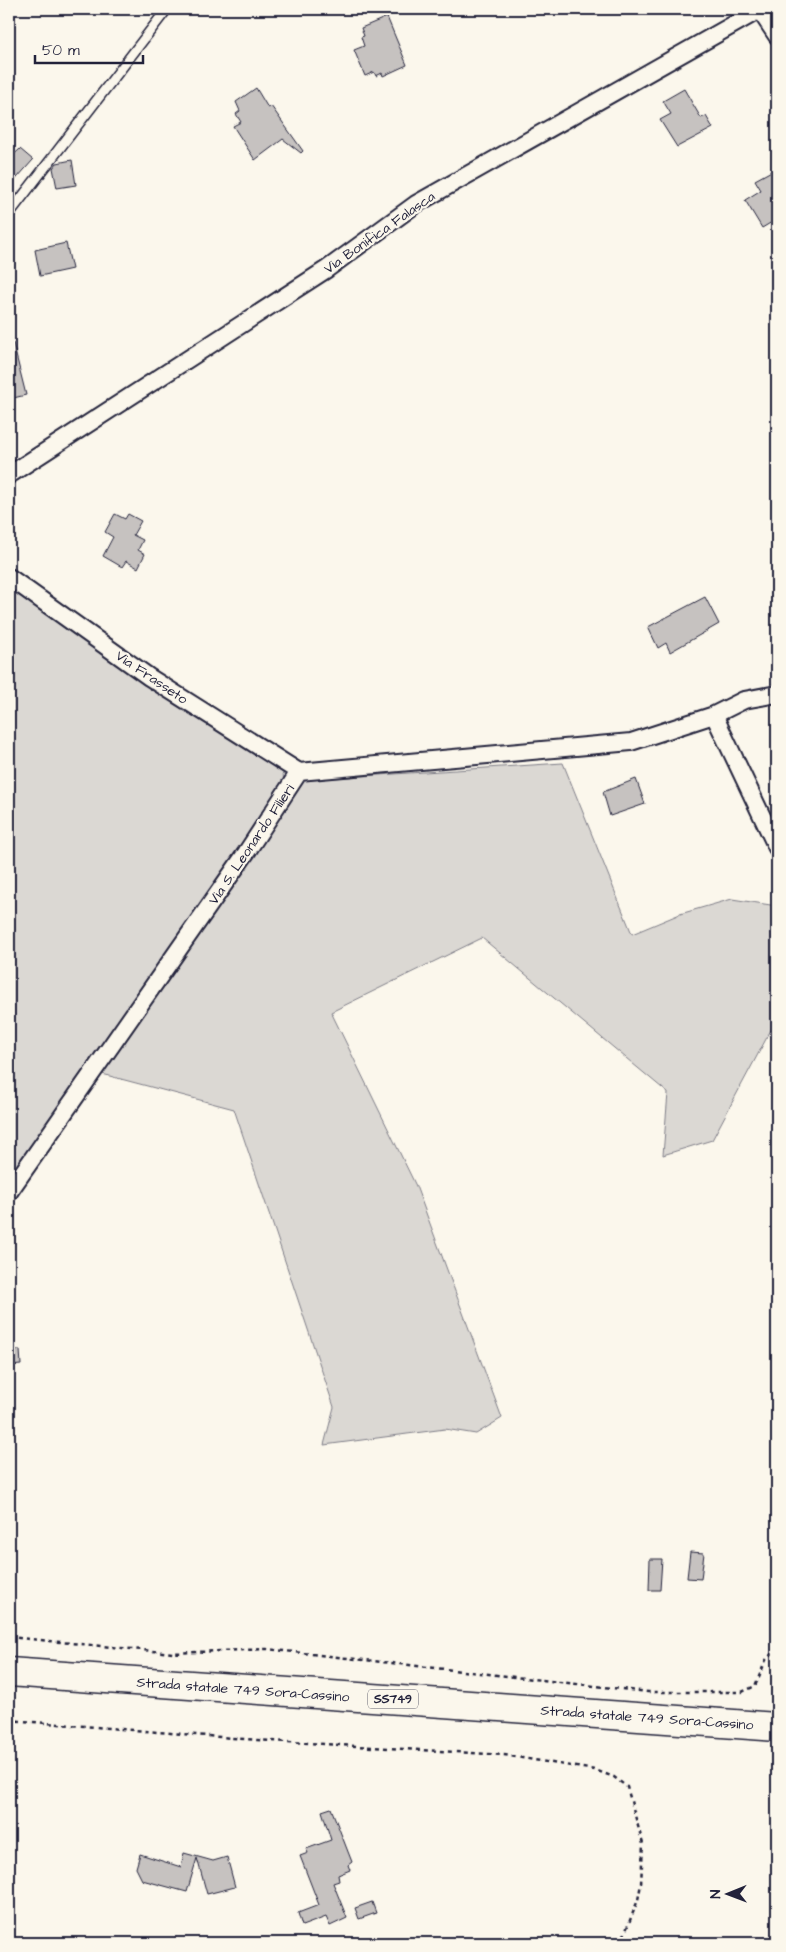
<svg xmlns="http://www.w3.org/2000/svg" width="786" height="1952" viewBox="0 0 786 1952" font-family="'Architects Daughter',sans-serif">
	<rect width="100%" height="100%" fill="#fbf7ec"/>
	<filter id="ink" filterUnits="userSpaceOnUse"><feTurbulence type="fractalNoise" baseFrequency=".02" numOctaves="2"/><feDisplacementMap in="SourceGraphic" scale="10" xChannelSelector="R" yChannelSelector="G"/><feConvolveMatrix kernelMatrix="1 2 1 2 8 2 1 2 1" color-interpolation-filters="sRGB"/></filter>
	<g filter="url(#ink)">
		<path fill="#dbd8d3" stroke="#7e7d87" d="M9,582L283,771L284,788L225,874L9,1176Z
			M563,763L632,934L680,914L732,899L777,906V997L773,1026L712,1140L663,1155L668,1093L482,938L331,1012L416,1186L502,1418L476,1434L445,1429L324,1445L334,1407L234,1109L102,1074L302,780Z"/>
		<path fill="#c6c2c0" stroke="#22223b" d="M387,17L407,65L383,76L382,73L376,76L374,72L365,76L354,50L364,46L361,37L364,36L361,28Z
			M256,88L268,108L271,106L303,151L301,153L283,139L255,160L233,126L241,122L236,114L240,111L236,102Z
			M684,89L701,118L706,116L713,128L677,147L660,120L671,114L663,101Z
			M20,149L33,160L9,187V159Z
			M72,160L76,185L57,188L53,168L57,163Z
			M777,168V219L762,228L745,200L761,190L755,180Z
			M66,243L72,269L40,276L35,250Z
			M13,343L26,395L9,399V344Z
			M115,514L125,519L128,514L141,521L133,535L143,540L138,550L145,554L138,568L126,561L122,567L103,556L113,537L105,532Z
			M705,597L719,624L670,652L666,643L658,648L648,627Z
			M636,779L645,804L610,816L603,792Z
			M9,1350H20L21,1365L9,1366Z
			M690,1552L704,1553L701,1579L687,1578Z
			M650,1559H662L660,1590H649Z
			M331,1808L352,1862L348,1865L350,1870L338,1875L339,1881L333,1883L347,1918L330,1926L326,1917L302,1926L298,1913L319,1905L300,1856L308,1853L306,1849L331,1840L322,1811Z
			M184,1853L213,1861L227,1857L235,1887L207,1894L197,1858L187,1892L142,1880L136,1868L140,1854L181,1867Z
			M372,1902L376,1913L359,1919L355,1908Z"/>
		<g fill="none" stroke-linecap="round" stroke-linejoin="round">
			<defs>
				<path id="lane" d="M9,214L167,9"/>
				<path id="street" d="M759,9L777,36
					M9,475L327,269L416,204L761,9
					M9,577L149,677L299,772
					M714,715L777,848
					M9,1192L246,853L299,772L631,742L714,715L744,700L777,694"/>
				<path id="highway" d="M9,1672L777,1727"/>
			</defs>
			<use href="#lane" stroke="#22223b" stroke-width="12"/>
			<use href="#street" stroke="#22223b" stroke-width="20"/>
			<use href="#highway" stroke="#22223b" stroke-width="31"/>
			<path stroke="#22223b" stroke-width="2.5" stroke-dasharray="4 4" stroke-linecap="butt" d="M9,1637L173,1653L267,1649L648,1692H742L755,1686L766,1660L777,1648
				M9,1720L257,1740L504,1755L595,1770L614,1777L627,1787L643,1844L641,1884L638,1900L621,1943"/>
			<use href="#lane" stroke="#fbf7ec" stroke-width="9"/>
			<use href="#street" stroke="#fbf7ec" stroke-width="16"/>
			<use href="#highway" stroke="#fbf7ec" stroke-width="28"/>
		</g>
	</g>
	<g text-anchor="middle" stroke-width="4.5" stroke-linejoin="round" paint-order="stroke">
		<rect fill="#fbf7ec" stroke="#636270" stroke-width="1" x="368" y="1689.5" width="50" height="19" rx="4"/>
		<g font-size="12" font-weight="bold" fill="#22223b">
			<text x="393" y="1703">SS749</text>
		</g>
		<g font-size="14" fill="#22223b" stroke="#fbf7ec">
			<text transform="translate(379 232) rotate(-35)" y="5">Via Bonifica Falasca</text>
			<text transform="translate(152 677) rotate(34)" y="5">Via Frasseto</text>
			<text transform="translate(251 844) rotate(-56)" y="5">Via S. Leonardo Filieri</text>
			<text transform="translate(243 1689) rotate(4)" y="5">Strada statale 749 Sora-Cassino</text>
			<text transform="translate(647 1717) rotate(4)" y="5">Strada statale 749 Sora-Cassino</text>
		</g>
	</g>
	<rect width="786" height="1952" fill="none" stroke="#fbf7ec" stroke-width="30"/>
	<rect x="15" y="15" width="756" height="1922" fill="none" stroke="#22223b" stroke-width="2" filter="url(#ink)"/>
	<g transform="translate(728 1894) rotate(269)" stroke="#fbf7ec" stroke-width="4" paint-order="stroke">
	<path d="M0-4L9 19L0 12L-9 19Z" fill="#22223b"/>
	<text y="-8" font-size="14" font-weight="bold" text-anchor="middle" fill="#22223b">N</text>
	</g>
	<path d="M35 55v8h108v-8" fill="none" stroke="#22223b" stroke-width="2.5"/>
	<text x="42" y="55" font-size="15" fill="#22223b" stroke="#fbf7ec" stroke-width="4" paint-order="stroke">50 m</text>
</svg>
